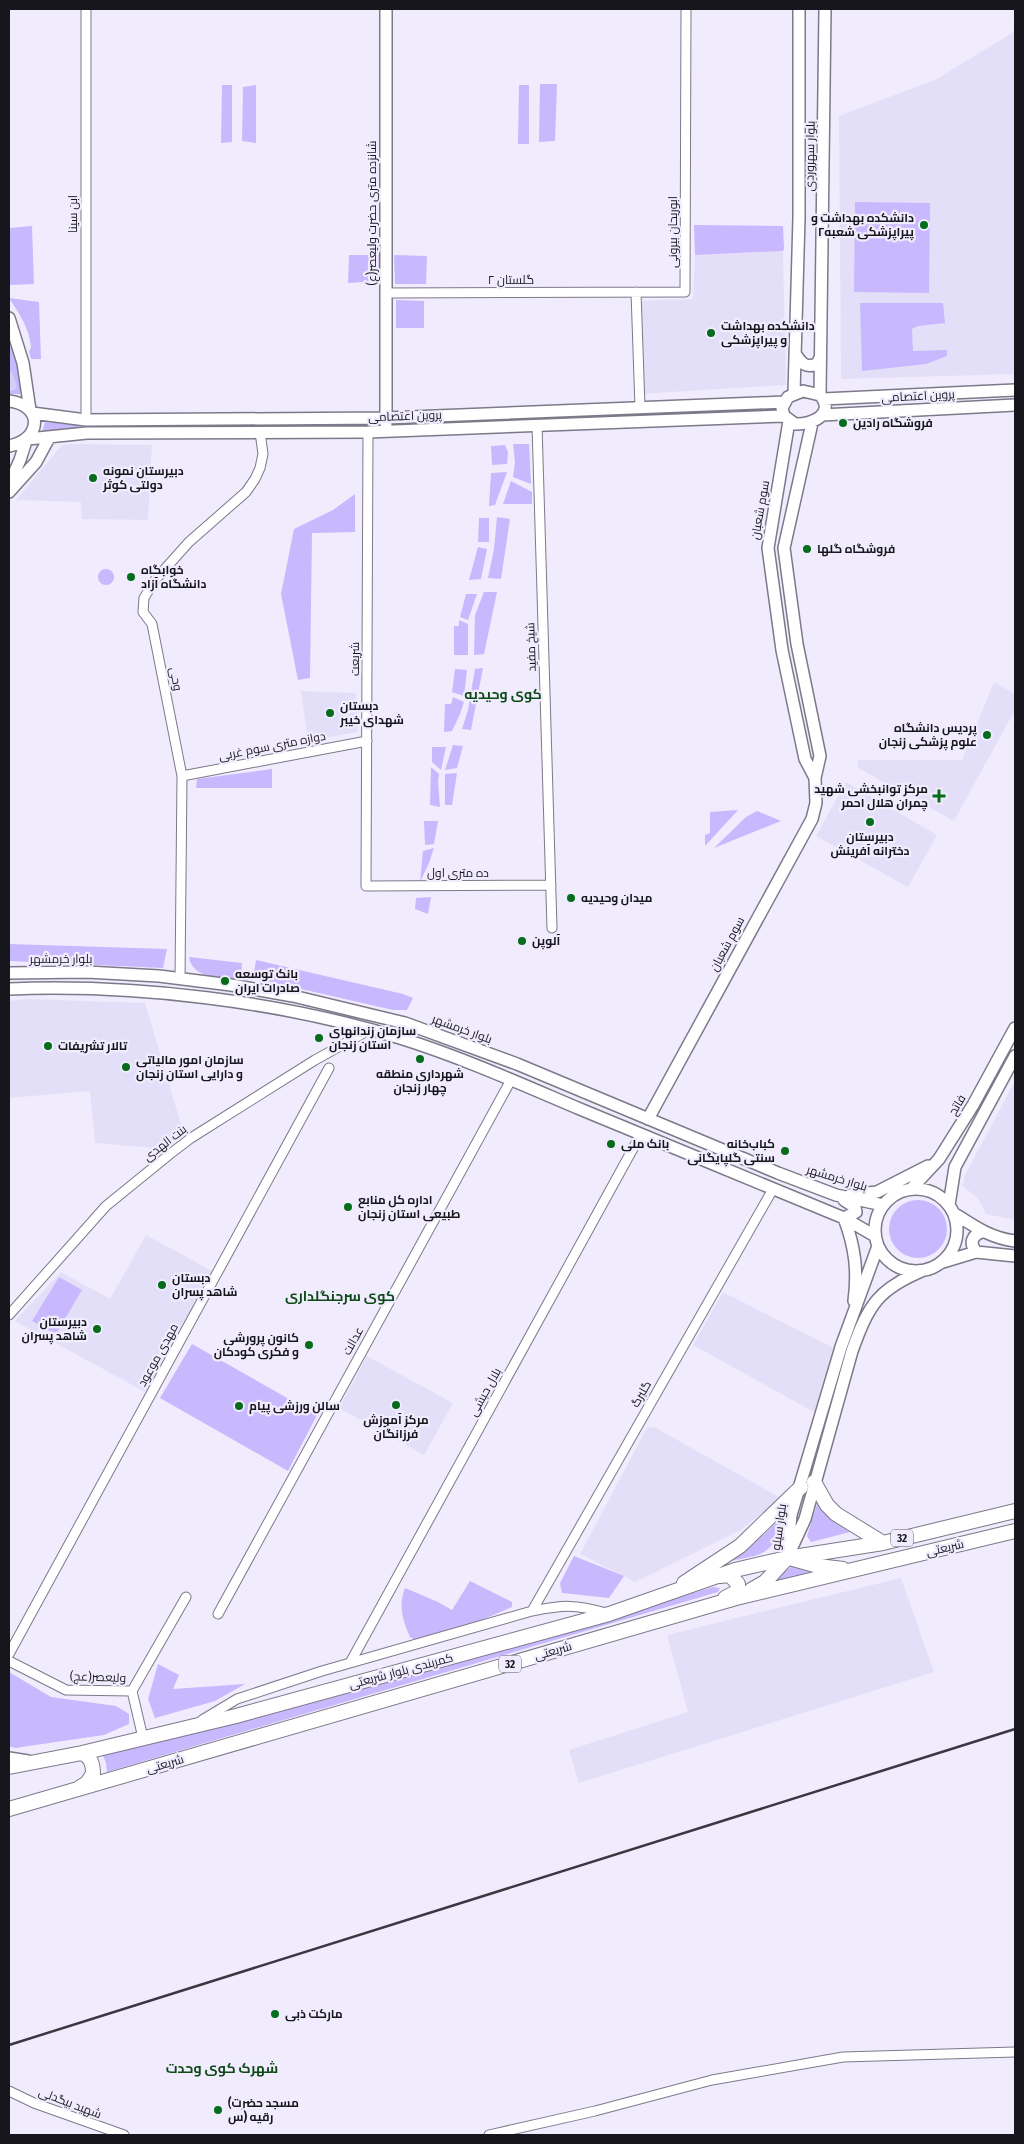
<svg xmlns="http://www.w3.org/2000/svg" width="1024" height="2144" viewBox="0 0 1024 2144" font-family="'Fira Sans Condensed',Cairo,sans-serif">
	<rect width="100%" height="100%" fill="#f0ecfe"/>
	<path fill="#e4dff8" d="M1015,31V374L841,379L839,116L937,79Z
		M783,251L786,385L639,394L636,301L693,299L695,255Z
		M70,444L152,445L148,520L82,519L81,502L16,500L62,445Z
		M994,682L1015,694V710L954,821L858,768V760H962Z
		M301,691L356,693L357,732L308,741Z
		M846,782L937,835L908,887L816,836Z
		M27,999L145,1003L185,1138L154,1148L95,1143L90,1091L9,1098V1001Z
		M1015,1081V1220L986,1214L977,1197L962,1186L965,1175Z
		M146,1235L214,1272L147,1393L15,1321L61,1272L110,1299Z
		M723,1292L833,1348L814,1412L693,1345Z
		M367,1356L453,1403L424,1455L339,1408Z
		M654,1427L781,1498L741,1530L635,1582L580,1554L647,1428Z
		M901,1578L934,1672L579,1783L569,1750L688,1712L667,1635Z"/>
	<path fill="#c8b8fd" d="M540,84H557L555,141L539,142Z
		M222,85H232V142L221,143Z
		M256,85V143L242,141L243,87Z
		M519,85H529V144H518Z
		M855,202L930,203L929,293L854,292Z
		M694,225L783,226L784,249L783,251L695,255Z
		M32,226L34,284L9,285V228Z
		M349,255H381L380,281L348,283Z
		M394,255L427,256L426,284H395Z
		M9,298L39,302L41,359H31L29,351L31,348C30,329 19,313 9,298Z
		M396,300L424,301V328H396Z
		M860,303H943L945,323L918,326L912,329L913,351L947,350V356L926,364L862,371Z
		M9,335L22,386L20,394H9Z
		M782,405L781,409L398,427V422Z
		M45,422L67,424L336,422L376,424V428L84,429L42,432Z
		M513,444H529L531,484L513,477L515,462Z
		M505,445L508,452L507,464L492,465L491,446Z
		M507,472L495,505L489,506L491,473Z
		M511,481L532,492V504H503Z
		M355,494V532L312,533L310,678L298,680L281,594L294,529L333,510Z
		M497,517L510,519L501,579L488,578L494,549Z
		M479,518H489V542H478Z
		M478,547L487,549L481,579L469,580Z
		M98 577a8 8 0 1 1 16 0a8 8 0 1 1-16 0Z
		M484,592H497L484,654L474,655L475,615Z
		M466,594H477L468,620L460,617Z
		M459,620L468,624V655H454V626H459Z
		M483,668L471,730L462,729L468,710L475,669Z
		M455,669L467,670L464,696L452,692Z
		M453,697L464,702L460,714L452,731L444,732L445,704H451Z
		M453,745L463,746L457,768L445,770Z
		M432,747H446L441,770L432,762Z
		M431,767L439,774L438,781L440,807L430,805Z
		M272,769V788H196L197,779Z
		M457,773L452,805H445V774Z
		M738,810L705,846V835L710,833V812Z
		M757,811L781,821L714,848L746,817Z
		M424,821H438L434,844L425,845Z
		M434,848L429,863L420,882L423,851Z
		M431,897L428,914L415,909L416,898Z
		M9,944L167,949L163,968L9,961Z
		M189,957L242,963L241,979C221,977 193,980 189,957Z
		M256,960L403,994L413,998L407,1010H393L253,978Z
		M889 1229a29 29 0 1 1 58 0a29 29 0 1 1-58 0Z
		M59,1277L82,1290L56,1334L32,1321Z
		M192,1344L317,1415L288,1471L160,1398Z
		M818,1501C827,1515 835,1524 850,1532L811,1542L807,1536Z
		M787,1513C770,1559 767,1553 720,1563L747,1550Z
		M574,1556L624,1576L609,1598L562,1593L560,1583Z
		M792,1566L809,1572H828L764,1588Z
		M470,1581L512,1602V1607L461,1629L419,1642L410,1637C403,1621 398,1606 405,1588L438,1602L452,1610Z
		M713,1587L720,1588L718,1592L107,1772L106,1763L102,1753C185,1738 265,1715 347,1693C470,1660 592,1625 713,1587Z
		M158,1664L179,1675L173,1689L245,1684L215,1701L155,1718L148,1699Z
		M9,1672L51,1697L116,1706L129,1714V1724L104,1735L15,1748L9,1746Z"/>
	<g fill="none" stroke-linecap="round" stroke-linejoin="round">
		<path stroke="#d7cef8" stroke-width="9" d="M9,376L12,386"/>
		<defs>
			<path id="minor" d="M636,292L640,407
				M386,293L685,292L686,9
				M86,420V9
				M537,425L552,928
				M368,432L366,886L551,885
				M182,776L367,741
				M180,979L182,776L152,624L143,612L144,598L155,580L189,542L246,492L255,479L260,468L263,454L260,432
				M9,1315L106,1206L170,1154L191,1138L315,1060L369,1030
				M532,1611L773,1189
				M218,1614L511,1080
				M9,1654L329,1068
				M9,1661L66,1690L132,1691
				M350,1663L641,1134
				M132,1691L186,1597
				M132,1691L143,1738
				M202,1720L237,1699L322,1671L532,1611C563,1605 575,1604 606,1613
				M9,2091L34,2103L124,2135
				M489,2135L595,2111L712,2080L843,2057L1015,2052"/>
			<path id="major" d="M9,318L23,363L30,410
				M796,355C802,364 806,368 817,364L820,358
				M803,391L820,395C836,414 812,425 795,424L784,416L782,408L788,397Z
				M794,393L799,218V9
				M820,395L825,9
				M823,399L1015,390
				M9,401C44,405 42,440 9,446
				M32,413L86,420L386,418L784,402
				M822,415L1015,405
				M789,421L768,548L782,650L805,759L815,778
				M386,424V9
				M28,439L87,433L368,432L784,416
				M9,484L20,460L26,441
				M9,492L36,462L49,438
				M9,973L87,972L159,976L231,985L293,996L405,1023L517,1064L778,1173L836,1195L883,1205
				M9,989C136,984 278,1001 400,1038C461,1057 521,1084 580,1109C668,1145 756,1182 844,1218L875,1236
				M648,1119L812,819L816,803L815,778L820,756L797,644L784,548L812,423
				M875 1230a41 41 0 1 1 82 0a41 41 0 1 1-82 0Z
				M911,1189L939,1159L973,1105L1015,1028
				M850,1195L877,1192L928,1166
				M844,1200L855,1207L856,1212L844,1218C855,1247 858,1271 854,1301
				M949,1205L955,1167L1015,1056
				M955,1214C975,1227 991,1238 1015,1241
				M976,1252C969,1243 972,1235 982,1232
				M943,1262L976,1252L1015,1256
				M788,1548L791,1515L841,1347L878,1246
				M787,1558L805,1519L852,1351C869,1304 878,1289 924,1270
				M9,1758L28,1761"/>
			<path id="highway" d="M814,1482L827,1505L836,1514L883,1543
				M793,1559L818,1566L843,1569
				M720,1576L730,1575L738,1584V1591L725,1598
				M684,1583L740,1546L801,1487
				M751,1590L765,1582L787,1558
				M9,1767L82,1753L236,1716L609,1614L735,1570L787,1558L883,1543L1015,1511
				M79,1788L87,1783L93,1774C93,1764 91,1757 82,1753
				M9,1809L736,1598L1015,1531"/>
		</defs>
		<use href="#minor" stroke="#7c7989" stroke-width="11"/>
		<use href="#major" stroke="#7c7989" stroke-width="14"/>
		<use href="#highway" stroke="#7c7989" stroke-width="16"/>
		<use href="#minor" stroke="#fff" stroke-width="9"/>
		<use href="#major" stroke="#fff" stroke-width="11"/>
		<use href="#highway" stroke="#fff" stroke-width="14"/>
		<path stroke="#3a3740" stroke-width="2.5" d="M9,2045L1015,1729"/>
	</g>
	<g fill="#056c1b" stroke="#f0ecfe" stroke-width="2">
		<circle cx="924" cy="225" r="5"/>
		<circle cx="711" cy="333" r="5"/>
		<circle cx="843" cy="423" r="5"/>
		<circle cx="93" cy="478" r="5"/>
		<circle cx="807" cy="549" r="5"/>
		<circle cx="131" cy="577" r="5"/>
		<circle cx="330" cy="713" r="5"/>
		<circle cx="987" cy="735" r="5"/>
		<path d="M936.5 788.5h5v5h5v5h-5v5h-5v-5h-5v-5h5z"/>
		<circle cx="870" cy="822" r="5"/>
		<circle cx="571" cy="898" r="5"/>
		<circle cx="522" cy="941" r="5"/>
		<circle cx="225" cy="981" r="5"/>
		<circle cx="319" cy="1038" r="5"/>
		<circle cx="48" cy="1046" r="5"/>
		<circle cx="420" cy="1059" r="5"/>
		<circle cx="126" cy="1067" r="5"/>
		<circle cx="611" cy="1144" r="5"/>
		<circle cx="785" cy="1151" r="5"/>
		<circle cx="348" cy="1207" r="5"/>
		<circle cx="162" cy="1285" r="5"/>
		<circle cx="97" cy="1329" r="5"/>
		<circle cx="309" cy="1345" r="5"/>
		<circle cx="396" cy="1405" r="5"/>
		<circle cx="239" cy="1406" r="5"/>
		<circle cx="275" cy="2014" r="5"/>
		<circle cx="218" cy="2110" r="5"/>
	</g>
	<g text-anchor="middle" stroke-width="4.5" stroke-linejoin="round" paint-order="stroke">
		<g fill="#f0ecfe" stroke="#595660" stroke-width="1">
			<rect x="891" y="1529.5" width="22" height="17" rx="4"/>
			<rect x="499" y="1655.5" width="22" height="17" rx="4"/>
		</g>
		<g font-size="11" font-weight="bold" fill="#18161d">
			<text x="902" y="1542">32</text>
			<text x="510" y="1668">32</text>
		</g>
		<g font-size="12" fill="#18161d" stroke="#f0ecfe">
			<text transform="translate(810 156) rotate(-89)" y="4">بلوار سهروردی</text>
			<text transform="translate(372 213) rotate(-90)" y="4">شانزده متری حضرت ولیعصر(ع)</text>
			<text transform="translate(73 214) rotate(-90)" y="4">ابن سینا</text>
			<text transform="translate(673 232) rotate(-90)" y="4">ابوریحان بیرونی</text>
			<text x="511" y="284">گلستان ۲</text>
			<text transform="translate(918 396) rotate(-3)" y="4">پروین اعتصامی</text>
			<text transform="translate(405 416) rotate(-2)" y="4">پروین اعتصامی</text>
			<text transform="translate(760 510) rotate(-80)" y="4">سوم شعبان</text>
			<text transform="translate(531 647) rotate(-92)" y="4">شیخ مفید</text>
			<text transform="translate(355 659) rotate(-90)" y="4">شریعت</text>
			<text transform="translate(176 679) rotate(79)" y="4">وحی</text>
			<text transform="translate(272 746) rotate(-11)" y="4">دوازه متری سوم غربی</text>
			<text x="458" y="877">ده متری اول</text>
			<text transform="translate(727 944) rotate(-62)" y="4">سوم شعبان</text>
			<text x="61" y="963">بلوار خرمشهر</text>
			<text transform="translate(462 1029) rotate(20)" y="4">بلوار خرمشهر</text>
			<text transform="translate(957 1105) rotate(-59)" y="4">فاتح</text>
			<text transform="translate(165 1143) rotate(-38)" y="4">بنت الهدی</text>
			<text transform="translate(837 1178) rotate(17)" y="4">بلوار خرمشهر</text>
			<text transform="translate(353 1341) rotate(-61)" y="4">عدالت</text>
			<text transform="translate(158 1355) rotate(-61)" y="4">مهدی موعود</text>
			<text transform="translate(485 1392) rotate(-61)" y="4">بلال حبشی</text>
			<text transform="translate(641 1394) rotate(-60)" y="4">گلبرگ</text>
			<text transform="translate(779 1527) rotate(-82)" y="4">بلوار سیلو</text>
			<text transform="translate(945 1548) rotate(-13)" y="4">شریعتی</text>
			<text transform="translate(553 1651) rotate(-16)" y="4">شریعتی</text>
			<text transform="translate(401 1671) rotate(-15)" y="4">کمربندی بلوار شریعتی</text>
			<text transform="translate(98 1677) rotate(2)" y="4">ولیعصر(عج)</text>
			<text transform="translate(165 1764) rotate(-16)" y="4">شریعتی</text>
			<text transform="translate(70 2103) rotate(21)" y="4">شهید بیگدلی</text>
		</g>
		<g font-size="12" font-weight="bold" fill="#18161d" stroke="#f0ecfe" text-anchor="start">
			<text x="914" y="222" text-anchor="end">دانشکده بهداشت و<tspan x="914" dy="14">پیراپزشکى شعبه۲</tspan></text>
			<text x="721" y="330">دانشکده بهداشت<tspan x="721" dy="14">و پیراپزشکی</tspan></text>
			<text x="853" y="427">فروشگاه رادین</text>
			<text x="103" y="475">دبیرستان نمونه<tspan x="103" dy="14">دولتی کوثر</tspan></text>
			<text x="817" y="553">فروشگاه گلها</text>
			<text x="141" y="574">خوابگاه<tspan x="141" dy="14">دانشگاه آزاد</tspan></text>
			<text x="340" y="710">دبستان<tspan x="340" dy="14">شهدای خیبر</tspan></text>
			<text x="977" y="732" text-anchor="end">پردیس دانشگاه<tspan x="977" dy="14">علوم پزشکى زنجان</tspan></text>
			<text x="928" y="793" text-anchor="end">مرکز توانبخشی شهید<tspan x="928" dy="14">چمران هلال احمر</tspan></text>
			<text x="870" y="841" text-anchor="middle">دبیرستان<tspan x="870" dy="14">دخترانه آفرینش</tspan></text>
			<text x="581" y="902">میدان وحیدیه</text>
			<text x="532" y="945">آلوپن</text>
			<text x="235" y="978">بانک توسعه<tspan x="235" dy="14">صادرات ایران</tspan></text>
			<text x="329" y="1035">سازمان زندانهای<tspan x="329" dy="14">استان زنجان</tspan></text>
			<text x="58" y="1050">تالار تشریفات</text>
			<text x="136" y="1064">سازمان امور مالیاتی<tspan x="136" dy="14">و دارایی استان زنجان</tspan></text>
			<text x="420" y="1078" text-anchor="middle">شهرداری منطقه<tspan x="420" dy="14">چهار زنجان</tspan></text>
			<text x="621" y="1148">بانک ملی</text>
			<text x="775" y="1148" text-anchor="end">کباب‌خانه<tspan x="775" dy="14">سنتی گلپایگانی</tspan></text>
			<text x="358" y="1204">اداره کل منابع<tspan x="358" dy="14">طبیعی استان زنجان</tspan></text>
			<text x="172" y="1282">دبستان<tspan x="172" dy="14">شاهد پسران</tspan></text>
			<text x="87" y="1326" text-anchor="end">دبیرستان<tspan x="87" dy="14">شاهد پسران</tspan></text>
			<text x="299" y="1342" text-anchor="end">کانون پرورشی<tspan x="299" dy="14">و فکری کودکان</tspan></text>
			<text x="249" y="1410">سالن ورزشی پیام</text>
			<text x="396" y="1424" text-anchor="middle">مرکز آموزش<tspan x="396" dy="14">فرزانگان</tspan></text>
			<text x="285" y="2018">مارکت ذبی</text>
			<text x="228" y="2107">(مسجد حضرت<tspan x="228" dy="14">رقیه (س</tspan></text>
		</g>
		<g font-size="14" font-weight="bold" fill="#0f4917" stroke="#f0ecfe">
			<text x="503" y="699">کوی وحیدیه</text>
			<text x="340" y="1301">کوی سرجنگلداری</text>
			<text x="222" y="2073">شهرک کوی وحدت</text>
		</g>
	</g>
	<rect width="1024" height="2144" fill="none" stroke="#18161d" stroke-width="20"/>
</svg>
